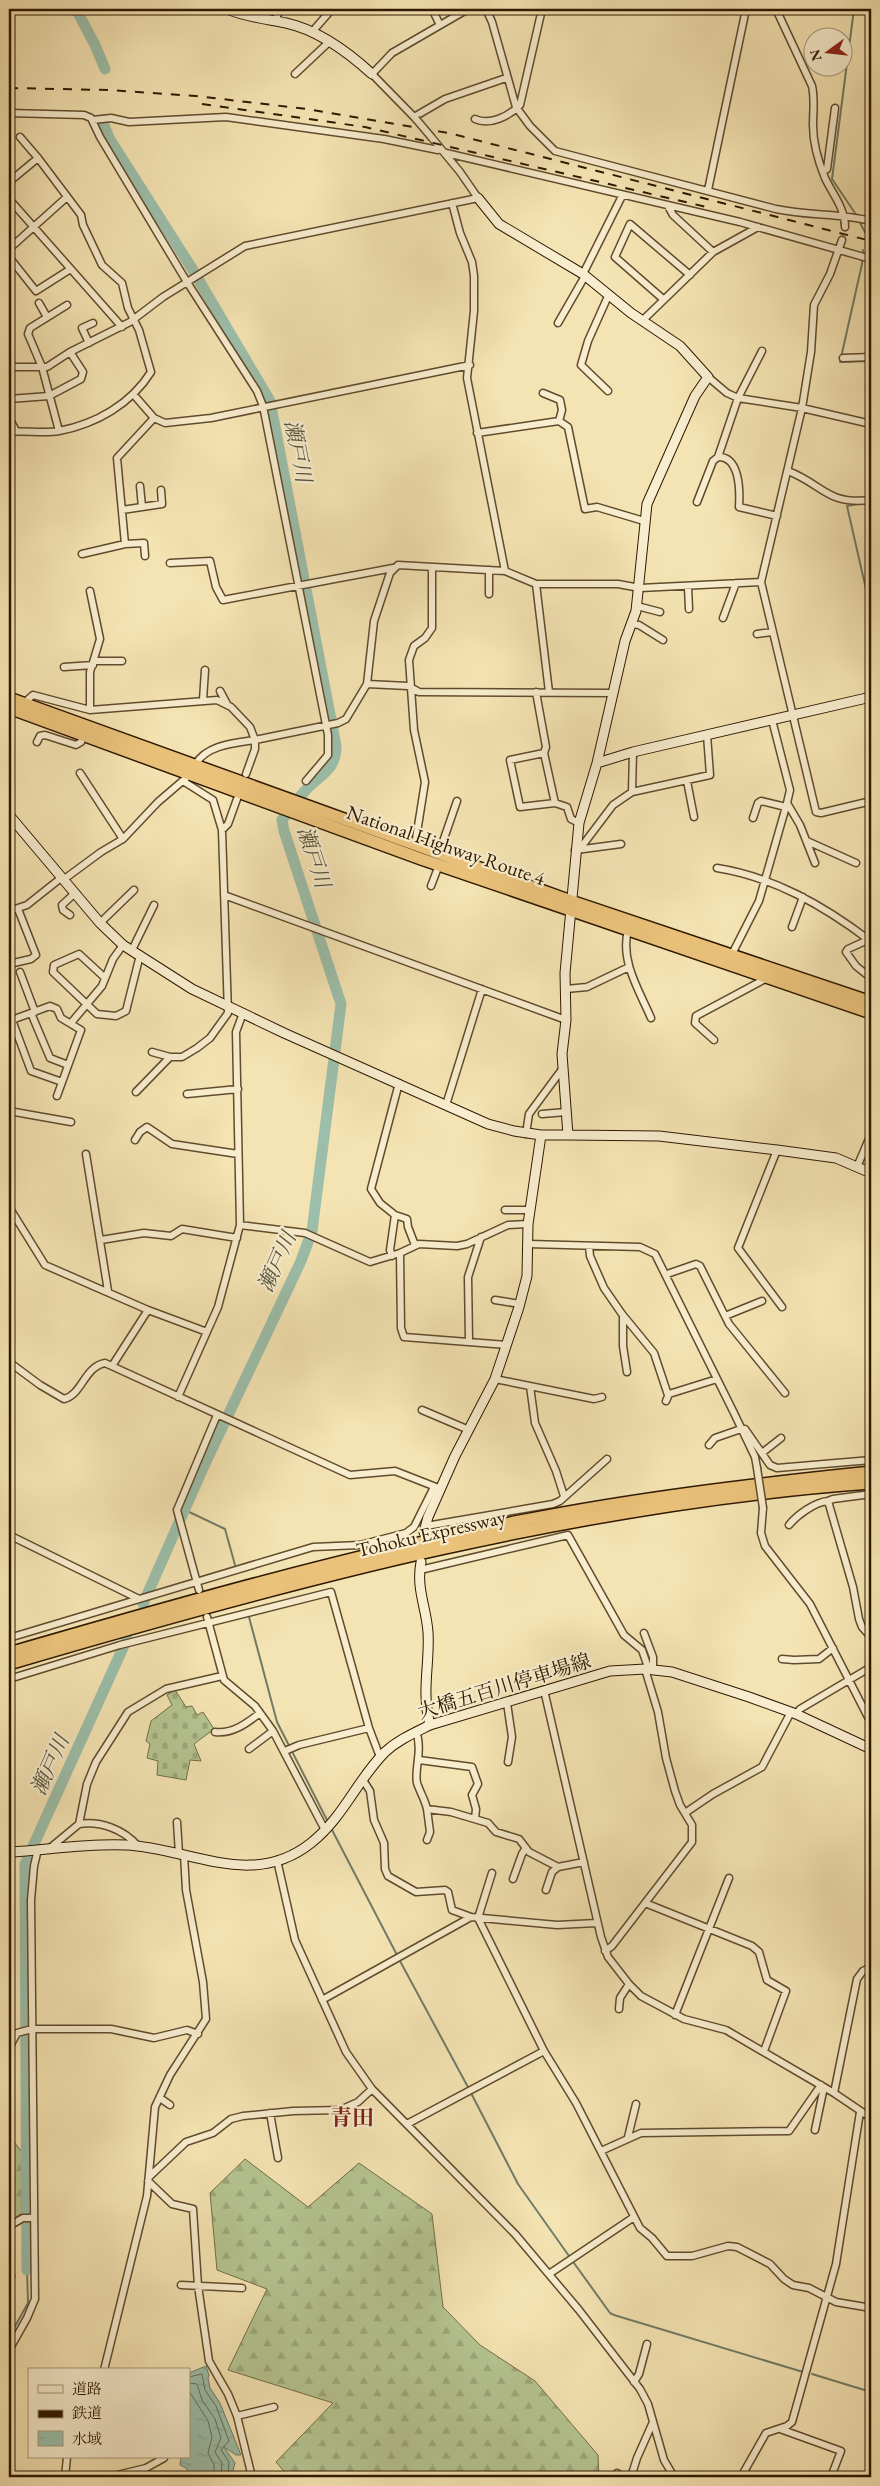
<svg xmlns="http://www.w3.org/2000/svg" width="880" height="2486" viewBox="0 0 880 2486" font-family="'EB Garamond','Noto Serif JP',serif">
	<defs>
		<pattern id="forest-firs" width="22" height="20" patternUnits="userSpaceOnUse" patternTransform="scale(1.25)"><rect width="22" height="20" fill="#b5c591"/><path d="M5 1l3.5 6h-7zM16 11l3.5 6h-7z" fill="#9ca87b"/></pattern>
		<pattern id="cemetery-stones" width="16" height="16" patternUnits="userSpaceOnUse" patternTransform="scale(1.25)"><rect width="16" height="16" fill="#b5c591"/><path d="M2 7V4a2 2 0 0 1 4 0v3zM10 15v-3a2 2 0 0 1 4 0v3z" fill="#9ca87b"/></pattern>
		<pattern id="water-ripples" width="26" height="14" patternUnits="userSpaceOnUse" patternTransform="scale(1.25)"><rect width="26" height="14" fill="#9cbfab"/><path d="M2 4q2-2 4 0t4 0M15 11q2-2 4 0t4 0" fill="none" stroke="#87a391"/></pattern>
	</defs>
	<rect width="100%" height="100%" fill="#f5e4b3"/>
	<filter id="stains"><feTurbulence type="fractalNoise" baseFrequency=".004" numOctaves="4"/><feColorMatrix values="0 0 0 0 .2 0 0 0 0 .09 0 0 0 0 .02 0 0 0 .5 -.17"/></filter>
	<radialGradient id="worn" r=".72"><stop offset=".6" stop-color="#630" stop-opacity="0"/><stop offset="1" stop-color="#630" stop-opacity=".3"/></radialGradient>
	<path fill="url(#forest-firs)" stroke="#726e48" d="M9,2141L14,2142L22,2152V2213L9,2222L12,2191L9,2179Z
		M245,2159L308,2207L359,2163L432,2214L443,2307L480,2345L535,2381L598,2455L599,2477H289L276,2462L333,2403L228,2370L267,2289L217,2270L210,2193Z"/>
	<path fill="url(#cemetery-stones)" stroke="#726e48" d="M175,1690L186,1707L192,1706L197,1715L203,1712L214,1729L194,1744L201,1761L190,1760L186,1780L157,1775L158,1761L147,1758L150,1744L146,1741L151,1721L172,1705L167,1695Z"/>
	<path fill="url(#water-ripples)" stroke="#707c67" d="M206,2366L209,2375L208,2378L210,2388L220,2403L241,2455H236L224,2447L235,2463L232,2474L235,2477H190L186,2468L180,2465L181,2457H189V2373Z"/>
	<g fill="none" stroke-linecap="round" stroke-linejoin="round">
		<path stroke="#656c56" stroke-width="1" d="M189,2377L202,2374L205,2390L216,2406L229,2441L221,2450L229,2462L228,2477
			M189,2383L197,2384L202,2400L215,2419L221,2438L215,2452L222,2463L221,2477
			M189,2391L208,2421L212,2437L208,2453L214,2465V2477"/>
		<path stroke="#707c67" stroke-width="2" d="M854,9L832,179L857,216
			M859,221L865,232
			M863,250L862,264L840,362L871,361
			M864,503L847,506L871,611
			M185,1510L225,1529L235,1565
			M249,1617L277,1722L328,1822
			M331,1828L397,1955
			M400,1961L469,2089
			M471,2093L518,2184L569,2256
			M574,2263L610,2313L614,2315L803,2372
			M9,2337L28,2303L27,2270
			M812,2374L871,2392"/>
		<path stroke="#9cbfab" stroke-width="11" d="M76,9L95,45L105,69
			M102,120L109,138L191,267L270,401L336,746C336,772 318,775 304,792C296,801 289,811 282,820L284,831L341,1004L312,1231L301,1261L203,1468L143,1604
			M27,2270L25,1864L127,1639"/>
		<path stroke="#cdbb8f" stroke-width="6" stroke-dasharray="6 3" stroke-linecap="butt" d="M842,240L845,227"/>
		<defs>
			<path id="street" d="M432,9L440,25
				M486,9L492,22L516,107L530,126L555,151L776,209C808,216 840,213 871,221
				M776,9L812,86C815,99 813,111 813,125C813,143 818,161 825,178C833,195 845,208 845,227
				M861,9L871,11
				M274,21L281,9
				M312,32L332,9
				M295,74L329,42
				M9,113L84,115L91,118L100,137L187,282L257,391L263,406L328,735V755L306,781
				M414,117L445,99L506,78
				M416,119L372,74L392,53L468,9
				M475,119C490,126 509,116 520,105L542,9
				M93,120L111,118L129,122L226,117L384,139L438,150
				M20,137L38,158
				M446,153L740,222L871,259
				M823,171L827,169L835,108
				M9,182L38,158L81,215L83,225L102,265L122,283L128,308L139,330L151,372C131,404 96,424 59,431C43,434 25,430 9,432
				M708,190L746,9
				M9,199L122,327
				M452,203L460,233L472,262L474,276V311L467,378L505,571
				M668,206L673,215L713,252
				M842,240L830,274L814,305L811,352L802,408L761,582L816,812L821,813L871,801
				M9,249L67,197
				M9,257L36,291L69,270
				M583,274L622,196
				M663,299L615,257L630,224L690,275
				M39,303L47,317
				M643,320L713,252L758,227
				M558,323L585,276
				M89,343L82,328L93,323
				M843,358L871,357
				M9,367H47L70,352L130,322L163,297L245,246L478,198L460,172L432,138
				M708,377L727,393L738,398L802,408L871,424
				M608,391L581,365L588,341L609,294
				M543,393L560,400L562,410L559,421
				M134,395L154,418L165,423L211,418L470,365
				M9,399L49,396L81,379L83,372L70,352
				M9,418L16,431
				M59,431L42,367L28,334L30,328L67,305
				M477,433L559,421L568,427L585,509L597,507L644,521
				M718,457L738,398L762,351
				M788,471C824,485 826,505 871,500
				M140,486L142,507
				M697,502L713,461L718,457C740,456 740,491 739,507L777,516
				M122,510L162,504L161,490
				M125,544L117,458L154,418
				M82,554L125,544L144,543L145,556
				M170,563L210,561L216,587L223,600L393,568
				M489,570V594
				M536,584L549,692
				M688,587L689,609
				M637,606L660,612
				M723,618L736,583
				M631,624L639,625L663,640
				M757,634L772,632
				M94,661H122
				M64,667L93,665
				M367,684L408,686L419,692L613,693
				M220,691L227,704
				M536,692L546,747L544,753
				M203,700L205,670
				M24,703L33,695L90,710V672L100,639L90,591
				M90,710L217,700L231,707L250,727L255,740C234,743 206,745 195,765
				M37,742L40,736L45,735L76,745L81,742L84,735
				M80,773L123,839
				M246,774L255,749V740L338,723L346,719L367,684L374,621L390,573L398,565L505,571L536,584H618L640,588L761,582
				M687,781L694,817
				M632,792L633,752
				M555,803L544,753L510,760L520,807L555,803L567,807L571,819L579,823
				M787,803L800,825L815,863
				M753,818L758,803L761,801L786,807
				M222,830L228,824L237,799
				M807,841L856,863
				M415,845L425,782L414,730L409,660L414,646L425,638L432,628V567
				M575,850L582,846L613,805L632,792L710,775L707,735
				M576,850L621,844
				M439,853L457,801
				M717,868C774,877 824,906 869,940
				M63,880L101,852L123,839L158,802L186,778
				M431,886L439,865
				M870,894L871,896
				M224,895L566,1020
				M9,911L27,905L61,878
				M70,915L63,910L62,905L74,894
				M100,923L134,890
				M792,927L803,897
				M628,930C620,961 639,990 651,1018
				M870,939L848,949L846,952L856,966L871,978
				M132,950L154,905
				M730,958L759,901L787,803L790,790L772,720
				M9,964L31,959L36,955L18,909
				M20,972L35,1012
				M104,977L79,954L54,965L53,972L97,1014L116,1016L126,1011L140,955
				M566,989L587,987L629,967
				M31,1013L50,1058L68,1065
				M12,1020L31,1071L62,1082
				M9,1021L50,1006L57,1009L61,1018L81,1030L57,1096
				M71,1023L102,986L113,959L123,945
				M714,1040L695,1023L696,1016L767,978
				M152,1052L170,1057
				M136,1092L170,1057H182L197,1048L210,1038L228,1013L222,830L213,800L183,781
				M187,1094L238,1089
				M446,1105L482,989
				M9,1111L71,1122
				M542,1114L566,1112
				M526,1134L529,1114L563,1068
				M135,1140L140,1132L147,1127L172,1144L238,1154
				M777,1150L738,1248L782,1307
				M86,1154L108,1291
				M857,1167L871,1134
				M9,1207L45,1265L148,1310L207,1332
				M505,1210H530
				M395,1215L407,1219L408,1227L415,1245
				M240,1225L305,1233L370,1262L400,1253L419,1244L457,1246L467,1244L508,1225L528,1224
				M101,1240L144,1233L171,1236L182,1229L237,1238
				M528,1244L640,1247L655,1254L734,1413L755,1457L757,1468
				M589,1246L590,1256L604,1288L622,1314L654,1353L668,1395
				M400,1253L401,1328L404,1337L507,1345
				M392,1256L390,1250L395,1215L380,1203L371,1189L399,1083
				M667,1274L696,1264L700,1266L729,1324L785,1393
				M495,1300L520,1304
				M623,1316V1346L627,1372
				M725,1316L762,1301
				M469,1341L468,1277L481,1237
				M9,1362L40,1385L64,1399C82,1395 84,1367 105,1363L350,1475L395,1471L441,1489
				M112,1366L148,1310
				M495,1379L594,1399L602,1397
				M530,1386L535,1423L556,1471L564,1496
				M178,1397L218,1307L240,1225L236,1032L243,1013
				M666,1401L669,1394L717,1379
				M422,1410L469,1430
				M709,1445L715,1438L741,1429H745L770,1465L777,1468L871,1460
				M762,1453L781,1438
				M871,1494L833,1499L828,1501L853,1587L859,1619L862,1627L871,1637
				M763,1508L761,1533L765,1546L810,1604L871,1723
				M789,1525C797,1515 815,1502 828,1501
				M426,1526L553,1504L560,1501L607,1459
				M9,1535L139,1599
				M420,1570L568,1535L624,1635L642,1650L649,1670
				M199,1590L177,1510L217,1415
				M207,1617L224,1680L255,1706L273,1731L325,1830
				M644,1633L653,1657V1670
				M9,1638L313,1547L360,1545L406,1533L414,1527L434,1487
				M782,1659L794,1660L819,1659L833,1648
				M9,1679L120,1645L331,1592L369,1728L380,1757
				M544,1690L601,1937L608,1957L629,1984L641,1996L684,2019L726,2030L834,2093L871,2118
				M507,1703L512,1737L508,1762
				M796,1714L800,1709L871,1667
				M416,1731C423,1750 414,1770 417,1783C420,1792 425,1800 427,1809L451,1812L488,1823L496,1832L519,1839L529,1852L558,1867L584,1862
				M215,1732C233,1734 247,1723 260,1713
				M249,1749L273,1731
				M285,1751L299,1745L369,1728
				M419,1760L472,1767L478,1784L472,1795L476,1809L475,1819
				M363,1780L370,1791L374,1820L384,1843L385,1869L388,1876L416,1892L445,1890L448,1892L452,1910L471,1917
				M685,1813L713,1794L762,1767L791,1712
				M177,1822L179,1854
				M79,1824C101,1821 123,1829 138,1846
				M427,1840L430,1832L427,1809
				M50,1848L79,1824L87,1784L96,1762L128,1712L166,1689L222,1676
				M277,1860L295,1940L346,2052L372,2089L515,2234L579,2310L640,2389L648,2404L664,2460L674,2477
				M492,1873L478,1918L544,2051L576,2103L640,2228L652,2238L667,2256H692L728,2246L737,2247L770,2264L784,2279L793,2285L809,2288L836,2302L871,2308
				M513,1879L522,1854L526,1848
				M546,1890L552,1872L558,1867
				M645,1903L752,1946L759,1952L767,1980L786,1991L764,2051
				M605,1951L612,1946L692,1842V1825L680,1805L675,1791L666,1758L658,1712L645,1669
				M322,2000L471,1917L557,1925L597,1923
				M619,2009L620,1998L629,1984
				M675,2015L729,1878
				M9,2048L17,2033L32,2029H111L154,2038L187,2030L198,2034
				M834,2093L857,1979L863,1971L871,1967
				M160,2098L170,2105
				M270,2113L278,2158
				M407,2124L544,2051
				M815,2130L824,2087
				M628,2137L636,2104
				M601,2151L641,2133L789,2131L821,2085
				M149,2177L186,2142L213,2133L231,2119L243,2116L293,2111L340,2110L358,2102L372,2089
				M148,2181L172,2204L193,2209L198,2286L209,2361L228,2394L237,2416L252,2477
				M9,2226L23,2218H33
				M9,2269L11,2276L9,2281
				M549,2274L634,2217
				M181,2285L242,2288
				M9,2350L27,2318L35,2299L31,1900L34,1866L38,1849
				M104,2370L147,2196L155,2107L170,2075L206,2019L203,1982L186,1890L184,1855
				M634,2382L639,2374L647,2344
				M237,2416L274,2407
				M780,2429L841,2451L831,2477
				M617,2473L623,2477
				M65,2477L67,2457
				M109,2477L146,2468L164,2458
				M631,2477L637,2458L653,2422
				M741,2477L766,2433L787,2426L792,2422L836,2264L860,2112"/>
			<path id="secondary" d="M227,9C246,17 266,19 286,23C318,30 348,52 372,74
				M597,763L633,752L871,697
				M9,815L100,923L123,945L192,989L284,1033L488,1124L514,1131L541,1135
				M568,1135L659,1136L777,1150L836,1158L871,1173
				M424,1532L428,1517L455,1456L495,1379L519,1307L527,1276L528,1224L541,1135H568L562,1054L566,1020L565,973L579,823L597,763L625,641L636,611L647,504L695,396L708,377L680,346L631,313L583,274L499,224L478,198
				M421,1562C416,1589 426,1606 428,1632C430,1665 421,1690 430,1725
				M9,1852C47,1850 87,1843 126,1845C190,1848 252,1890 311,1843C343,1818 357,1780 385,1752C398,1740 414,1733 430,1725L610,1671L645,1669L672,1672L749,1697L796,1714L871,1749"/>
			<path id="highway" d="M9,698L571,901L871,1002
				M9,708L421,859L871,1013
				M9,1653C178,1604 347,1556 520,1521C636,1498 754,1484 871,1472
				M9,1664C291,1581 577,1504 871,1483"/>
		</defs>
		<use href="#street" stroke="#604b2d" stroke-width="9"/>
		<use href="#secondary" stroke="#2e1800" stroke-width="11"/>
		<use href="#highway" stroke="#2e1800" stroke-width="14"/>
		<use href="#street" stroke="#f8edce" stroke-width="6"/>
		<use href="#secondary" stroke="#f8edce" stroke-width="9"/>
		<use href="#highway" stroke="#eac27a" stroke-width="11"/>
		<path stroke="#2e1800" stroke-width="2" stroke-dasharray="9 9" stroke-linecap="butt" d="M9,88L108,90L196,96L307,109L449,133L871,241
			M202,104L365,127L711,208"/>
		<defs>
			<path id="street-bridge" d="M416,119L432,138
				M757,1468L763,1508"/>
		</defs>
		<use href="#street-bridge" stroke="#604b2d" stroke-width="9" stroke-linecap="butt"/>
		<use href="#street-bridge" stroke="#f8edce" stroke-width="6"/>
	</g>
	<g text-anchor="middle" stroke-width="4.5" stroke-linejoin="round" paint-order="stroke">
		<g font-size="20" fill="#2e1800" stroke="#f8edce">
			<text transform="translate(446 845) rotate(19)" y="7">National Highway Route 4</text>
			<text transform="translate(431 1533) rotate(-13)" y="7">Tohoku Expressway</text>
			<text transform="translate(504 1686) rotate(-17)" y="7">大橋五百川停車場線</text>
		</g>
		<g font-size="21" font-style="italic" fill="#54523c" stroke="#f8edce">
			<text transform="translate(298 451) rotate(79)" y="7">瀬戸川</text>
			<text transform="translate(314 857) rotate(72)" y="7">瀬戸川</text>
			<text transform="translate(277 1262) rotate(-66)" y="7">瀬戸川</text>
			<text transform="translate(50 1765) rotate(-66)" y="7">瀬戸川</text>
		</g>
		<g font-size="22" font-weight="bold" fill="#7a1f14" stroke="#f8edce">
			<text x="352" y="2125">青田</text>
		</g>
	</g>
	<rect width="880" height="2486" fill="none" stroke="#f5e4b3" stroke-width="30"/>
	<rect x="10" y="10" width="860" height="2466" fill="none" stroke="#2e1800" stroke-width="2.5"/>
	<rect x="15" y="15" width="850" height="2456" fill="none" stroke="#2e1800"/>
	<rect x="28" y="2368" width="162" height="90" fill="#f8edce" stroke="#a7987c"/>
	<rect x="38" y="2385" width="25" height="8" fill="#f8edce" stroke="#a7987c"/>
	<text x="72" y="2394" font-size="15" fill="#2e1800">道路</text>
	<rect x="38" y="2410" width="25" height="8" fill="#2e1800" stroke="#a7987c"/>
	<text x="72" y="2418" font-size="15" fill="#2e1800">鉄道</text>
	<rect x="38" y="2431" width="25" height="15" fill="url(#water-ripples)" stroke="#a7987c"/>
	<text x="72" y="2444" font-size="15" fill="#2e1800">水域</text>
	<g transform="translate(828 52) rotate(255)"><circle r="24" fill="#f8edce" stroke="#a7987c"/>
	<path d="M0-4L9 19L0 12L-9 19Z" fill="#8f2418"/>
	<text y="-8" font-size="14" font-weight="bold" text-anchor="middle" fill="#2e1800">N</text>
	</g>
	<rect width="100%" height="100%" filter="url(#stains)"/>
	<rect width="100%" height="100%" fill="url(#worn)"/>
</svg>
